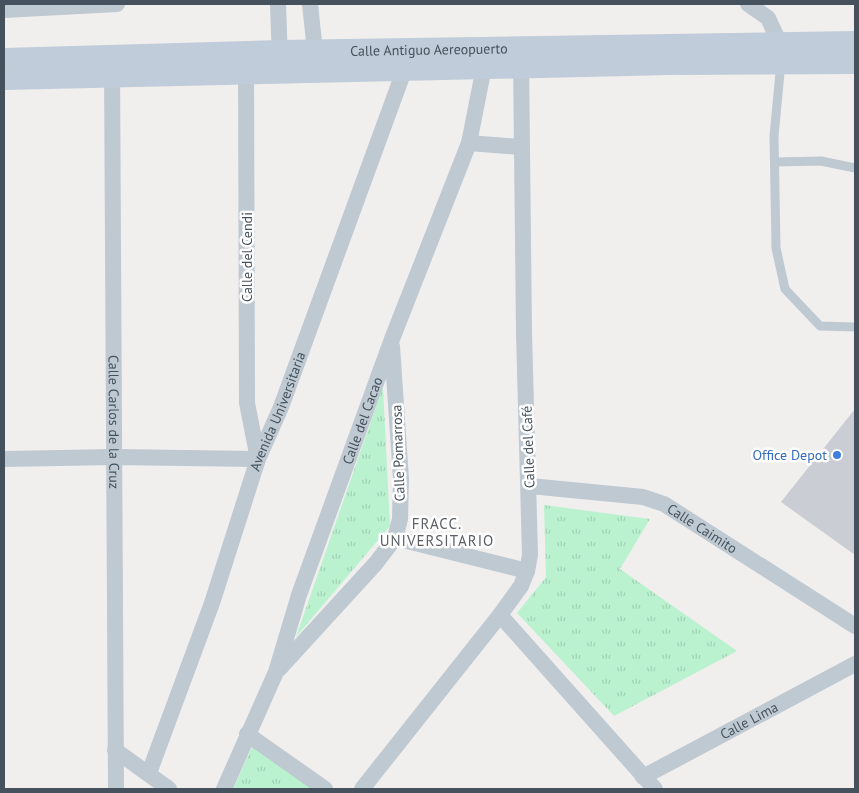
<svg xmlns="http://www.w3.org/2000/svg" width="859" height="793" viewBox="0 0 859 793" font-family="'PT Sans',sans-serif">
	<defs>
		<pattern id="park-tufts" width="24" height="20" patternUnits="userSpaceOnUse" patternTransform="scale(1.25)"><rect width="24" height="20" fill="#baf2cf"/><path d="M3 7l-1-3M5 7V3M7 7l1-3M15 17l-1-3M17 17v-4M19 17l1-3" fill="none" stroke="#a1d1b4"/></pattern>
		<filter id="shadow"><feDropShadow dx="4.5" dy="-4.5" stdDeviation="0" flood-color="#0004"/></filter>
	</defs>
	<rect width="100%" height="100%" fill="#f1eeee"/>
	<path fill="url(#park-tufts)" d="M383,387L390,526L296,637Z
		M544,505L650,519L620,569L737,651L614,716L517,613L546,577Z
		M252,747L313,789H233Z"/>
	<path fill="#cacdd4" filter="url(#shadow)" d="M855,409V555L781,502Z"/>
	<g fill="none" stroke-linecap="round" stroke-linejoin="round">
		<path stroke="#bec9d2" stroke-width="9" d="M781,62L774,136L776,248L785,289L820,326L855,327
			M775,162L821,161L855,168"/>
		<g stroke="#bec9d2" stroke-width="16">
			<path d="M278,4L280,61"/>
			<path d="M310,4L316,61"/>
			<path d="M748,4L768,18L780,44L781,52"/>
			<path d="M4,10L117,4"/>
			<path id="s1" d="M112,66L116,789"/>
			<path d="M469,143L521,147"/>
			<path d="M4,459L114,457L258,459L247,403L246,63"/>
			<path id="s2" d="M530,486L643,497L664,504L855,626"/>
			<path d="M395,538L527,571"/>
			<path d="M500,615L655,789"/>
			<path d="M279,669L376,563L395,538L400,519L401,479L392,346"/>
			<path d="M247,734L325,789"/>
			<path d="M115,750L169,789"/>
			<path id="s3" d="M149,773L212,603L258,459L281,407L405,68V60"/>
			<path id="s4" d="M643,777L855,664"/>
			<path id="s5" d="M224,789L276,672L299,595L392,339L469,143L484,67V58"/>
			<path d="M362,789L500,615L521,586L527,571L530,555L524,333L521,58"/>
		</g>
		<g stroke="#c0ccd9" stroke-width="24">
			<path id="s6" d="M4,60L279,52L855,43"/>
			<path d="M4,78L670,63L855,62"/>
		</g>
	</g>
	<circle fill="#3f7fe0" stroke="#fff" stroke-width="2" cx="837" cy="455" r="5"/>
	<g text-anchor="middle" stroke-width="5" stroke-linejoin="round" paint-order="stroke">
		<g font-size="14" fill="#45525d" stroke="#fff">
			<text dy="5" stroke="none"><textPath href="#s6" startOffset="425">Calle Antiguo Aereopuerto</textPath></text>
			<text transform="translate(247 257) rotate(-90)" y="5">Calle del Cendi</text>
			<text dy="5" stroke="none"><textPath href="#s3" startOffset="384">Avenida Universitaria</textPath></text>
			<text dy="5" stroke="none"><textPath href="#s5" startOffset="394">Calle del Cacao</textPath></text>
			<text dy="5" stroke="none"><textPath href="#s1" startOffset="356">Calle Carlos de la Cruz</textPath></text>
			<text transform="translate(528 447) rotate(-92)" y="5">Calle del Café</text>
			<text transform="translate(398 453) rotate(-92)" y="5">Calle Pomarrosa</text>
			<text dy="5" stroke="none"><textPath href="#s2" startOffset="181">Calle Caimito</textPath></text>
			<text dy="5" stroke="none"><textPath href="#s4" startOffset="120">Calle Lima</textPath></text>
		</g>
		<g font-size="14" fill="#366cbe" stroke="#fff" text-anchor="end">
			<text x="827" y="460">Office Depot</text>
		</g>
		<g font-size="15" letter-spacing="1" fill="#5b5f64" stroke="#fff">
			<text x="437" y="529">FRACC.<tspan x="437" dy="17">UNIVERSITARIO</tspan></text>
		</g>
	</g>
	<rect width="859" height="793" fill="none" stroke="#45525d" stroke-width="10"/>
</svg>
